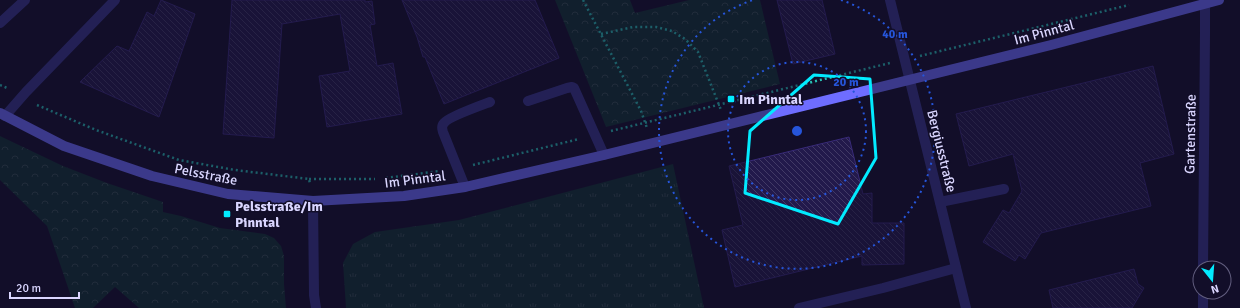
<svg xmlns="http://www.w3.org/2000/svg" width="1240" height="308" viewBox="0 0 1240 308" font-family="Signika,sans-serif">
	<defs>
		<pattern id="grass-tufts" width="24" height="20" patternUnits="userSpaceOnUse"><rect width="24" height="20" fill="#113331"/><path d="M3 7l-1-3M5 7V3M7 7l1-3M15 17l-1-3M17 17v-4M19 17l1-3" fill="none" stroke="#335050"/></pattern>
		<pattern id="forest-crowns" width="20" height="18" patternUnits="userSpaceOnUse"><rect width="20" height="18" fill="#113331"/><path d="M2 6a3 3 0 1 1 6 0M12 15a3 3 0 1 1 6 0" fill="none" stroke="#335050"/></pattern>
		<pattern id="building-back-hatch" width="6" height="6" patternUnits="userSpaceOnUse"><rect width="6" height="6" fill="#22194b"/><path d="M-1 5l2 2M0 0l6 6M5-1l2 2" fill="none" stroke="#423a66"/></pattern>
	</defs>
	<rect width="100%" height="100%" fill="#120e29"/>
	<path fill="url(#grass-tufts)" d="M673,164L704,308H346L343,263L353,244L375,232L459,220Z"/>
	<path fill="url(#forest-crowns)" d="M555,0H630L635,13L689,0H760L780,84L606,127Z
		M0,136L63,166L107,183L163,202V212L181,216L220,228L265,234L274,238L281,246L284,256V284L286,308H139L115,287L93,308H75L47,226L0,180Z"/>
	<path fill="url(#building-back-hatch)" stroke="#382a78" d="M161,0L195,14L159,117L80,82L117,46L129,51L147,12L154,16Z
		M232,0H365V2L372,1L375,24L370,25L377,66L393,63L402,114L327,127L319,76L350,71L340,14L282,24L274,138L223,134Z
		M402,0H535L559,58L444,104L425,57H423L417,37Z
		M777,0H822L835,54L793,64Z
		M1153,66L1174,154L1140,163L1151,206L1041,233L1025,259L1019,255L1015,261L983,242L1003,210L1009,213L1022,191L1013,154L969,166L956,114Z
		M849,137L863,194L872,193V223H904V264L862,265V256L735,287L722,230L743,225L729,166Z
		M1134,269L1138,284L1144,288L1132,308H1053L1049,290Z"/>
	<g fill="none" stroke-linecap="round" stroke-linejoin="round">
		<path stroke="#28c1b5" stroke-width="2.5" stroke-dasharray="2 3" stroke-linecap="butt" d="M583,0L641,111L647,128
			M601,34L633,27H656L672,31L685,39L698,52L721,110
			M920,56L1129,5
			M0,85L7,88
			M37,105L96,130L179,160L235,170L309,179L310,184
			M611,131L890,63
			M473,165L579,139
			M386,178L440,171
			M309,179H375"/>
		<path stroke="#38378b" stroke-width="10" d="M0,23L25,0
			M528,101L567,88L572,87L574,88L604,155
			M5,116L26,92L115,0
			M465,187L443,132C442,129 442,125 444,123C448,117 482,105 490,102
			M940,202L1004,189
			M799,308L883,288L956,268"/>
		<path stroke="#38378b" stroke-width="10" d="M890,0L966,308
			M313,201L314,295L316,308
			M1203,268L1205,32V0
			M1203,308V292"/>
		<path stroke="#6e6dff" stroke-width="10" d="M0,113L64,146L152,176L228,194L313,201L404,196L465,187L604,155L1051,45L1219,0"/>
	</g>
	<path d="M0 0H1240V308H0ZM814,75L870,79L876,158L838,224L745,193L750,131Z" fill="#120e29" fill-opacity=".55" fill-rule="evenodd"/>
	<path fill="none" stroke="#02ebff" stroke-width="3" stroke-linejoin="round" d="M814,75L870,79L876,158L838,224L745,193L750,131Z"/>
	<g fill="none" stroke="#2655da" stroke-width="2" stroke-dasharray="2 4">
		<circle cx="797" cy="131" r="69"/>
		<path d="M841 0A138 138 0 1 1 753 0"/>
	</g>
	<g fill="#02ebff" stroke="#120e29" stroke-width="1.5">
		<rect x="727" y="95" width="8" height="8" rx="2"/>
		<rect x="223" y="210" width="8" height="8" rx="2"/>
	</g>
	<g text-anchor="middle" stroke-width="3" stroke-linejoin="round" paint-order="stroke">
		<g font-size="14" fill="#dad6ff" stroke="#120e29">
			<text transform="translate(1044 32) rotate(-15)" y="5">Im Pinntal</text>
			<text transform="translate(1190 134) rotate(-89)" y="5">Gartenstraße</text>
			<text transform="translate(942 151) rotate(76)" y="5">Bergiusstraße</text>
			<text transform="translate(206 174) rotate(11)" y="5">Pelsstraße</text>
			<text transform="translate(415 179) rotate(-7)" y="5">Im Pinntal</text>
		</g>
		<g font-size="14" font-weight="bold" fill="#dad6ff" stroke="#120e29" text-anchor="start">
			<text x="739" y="104">Im Pinntal</text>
			<text x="235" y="211">Pelsstraße/Im<tspan x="235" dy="16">Pinntal</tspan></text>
		</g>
	</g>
	<circle cx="797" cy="131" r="6" fill="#2655da" stroke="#120e29" stroke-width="2"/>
	<g font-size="12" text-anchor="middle" font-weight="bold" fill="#2655da" stroke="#120e29" stroke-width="3" stroke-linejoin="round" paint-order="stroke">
		<text x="895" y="38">40 m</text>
		<text x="846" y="86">20 m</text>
	</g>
	<g transform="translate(1212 280) rotate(163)"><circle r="19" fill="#120e29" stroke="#625e7f"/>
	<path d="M0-3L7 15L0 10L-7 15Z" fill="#02ebff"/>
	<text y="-6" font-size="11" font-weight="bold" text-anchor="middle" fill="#dad6ff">N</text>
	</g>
	<path d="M10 292v6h69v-6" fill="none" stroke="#dad6ff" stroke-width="2"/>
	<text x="16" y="292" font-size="12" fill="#dad6ff" stroke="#120e29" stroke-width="3" paint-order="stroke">20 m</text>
</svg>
